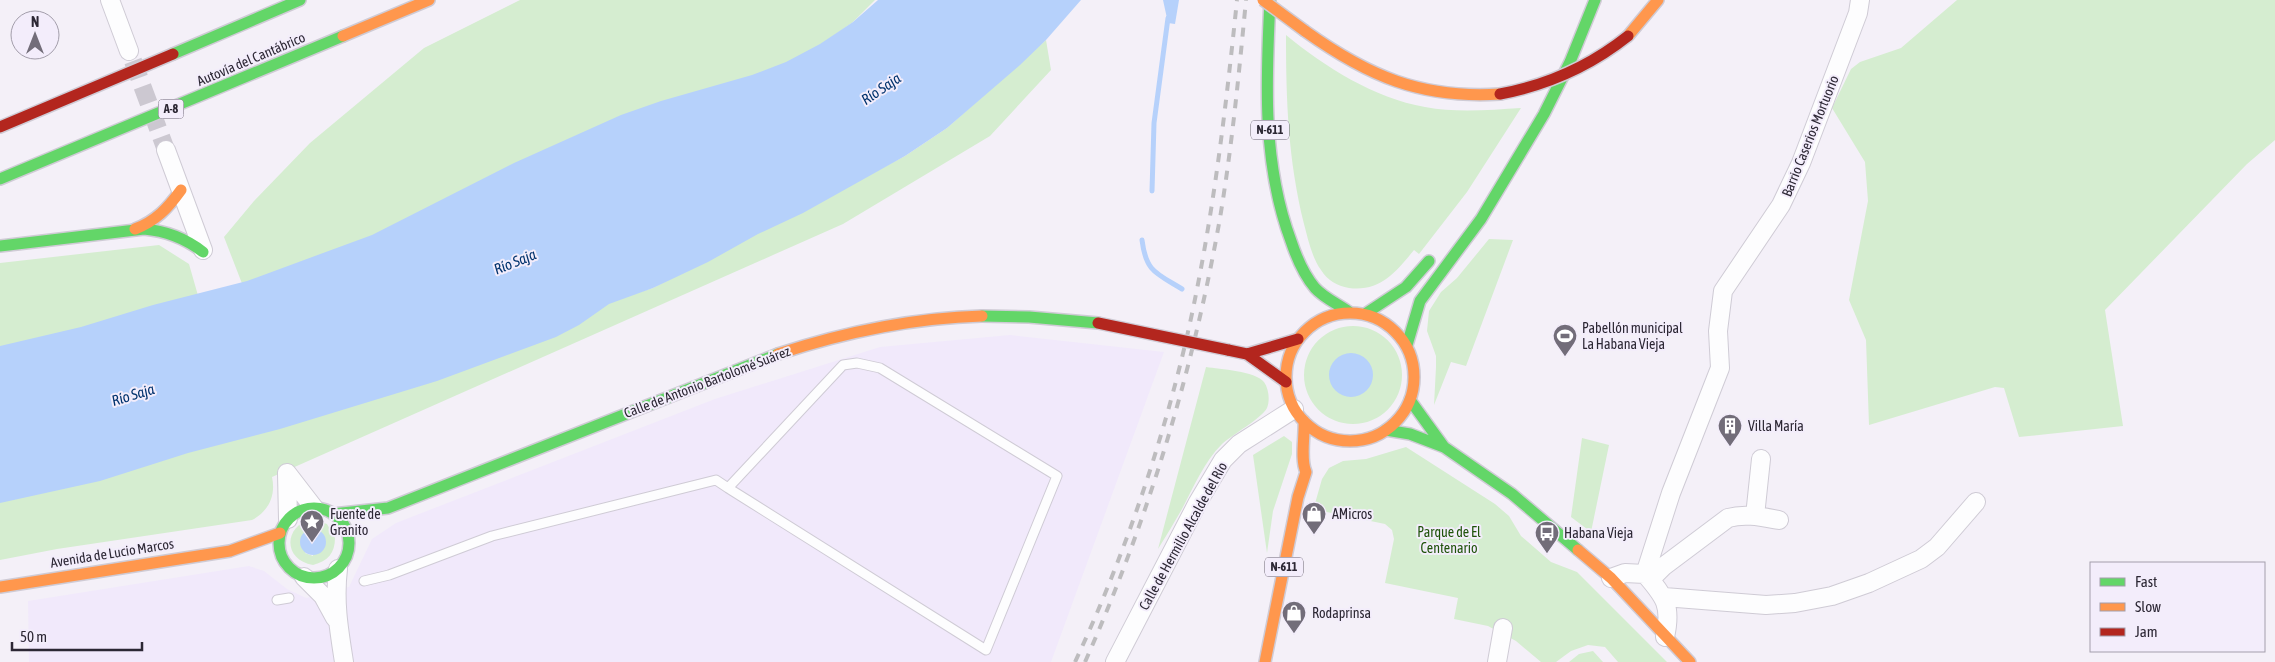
<svg xmlns="http://www.w3.org/2000/svg" width="2275" height="662" viewBox="0 0 2275 662" font-family="'Asap Condensed',sans-serif">
	<rect width="100%" height="100%" fill="#f4f0f8"/>
	<path fill="#f1e9fb" d="M1010,335L1164,352L1051,662H29L28,601L249,566L264,571L287,589L306,598L349,587L372,539L396,523L715,399L880,347Z"/>
	<path fill="#d5edd0" fill-rule="evenodd" d="M520,0H875L853,22L751,95L248,299L224,237L254,201L310,143L424,48Z
		M1957,0H2275V140L2247,164L2105,310L2123,426L2019,437L2004,388L1995,387L1869,425L1866,340L1849,300L1868,201L1865,162L1832,108L1851,69L1860,62L1901,48Z
		M1286,35C1325,67 1374,98 1425,107C1456,113 1490,110 1521,108L1467,192L1419,254L1414,250C1396,272 1380,292 1349,288C1337,286 1327,280 1321,270C1312,258 1308,239 1304,224C1288,159 1286,101 1286,35Z
		M1046,40L1051,70L990,136L843,224L272,477C276,495 269,511 252,520L57,549L0,560V489L653,288L905,156L947,128Z
		M1489,239L1513,240L1466,366L1451,362L1434,405L1436,367V356L1427,331L1429,311L1441,292L1457,278Z
		M159,245L189,264L203,313L0,363V263Z
		M1304 375a49 49 0 1 1 98 0a49 49 0 1 1-98 0Z
		M1206,367C1220,369 1255,371 1264,382C1269,389 1270,401 1267,408C1262,418 1232,435 1222,444C1204,462 1193,488 1182,509C1174,523 1166,536 1158,549Z
		M1284,436L1292,442V454L1273,511L1267,553L1253,455Z
		M1582,438L1609,445L1591,532L1571,517Z
		M1406,447L1495,504L1509,516L1521,536L1551,562L1577,572L1667,662H1618L1605,647L1588,645L1571,651L1556,662H1541L1516,641L1488,626L1454,619L1458,598L1385,583L1394,539L1392,530L1385,524L1317,510L1314,507L1322,479L1329,468L1343,461L1366,459Z
		M312,519L327,524L335,538C335,553 328,561 313,565C283,560 283,526 312,519ZM313,529V556L305,553V532Z
		M1593,651L1603,662H1569L1579,654Z"/>
	<path fill="#b6d1fb" d="M878,0H1081L1046,40L1020,65L947,128L905,156L803,213L758,234L708,262L653,288L609,304L579,325L556,337L437,381L280,429L188,453L100,481L0,503V346L81,327L153,305L247,281L372,235L514,163L621,115L661,101L752,75L786,62L820,44L853,22Z
		M1163,0H1179L1175,24L1168,23Z
		M1329 375a22 22 0 1 1 44 0a22 22 0 1 1-44 0Z
		M300 542a13 13 0 1 1 26 0a13 13 0 1 1-26 0Z"/>
	<g fill="none" stroke-linecap="round" stroke-linejoin="round">
		<path stroke="#b6d1fb" stroke-width="5" d="M1152,191L1154,123L1168,18
			M1142,240C1146,272 1156,273 1182,289"/>
		<path stroke="#ccc8d1" stroke-width="18" stroke-dasharray="18 9" stroke-linecap="butt" d="M133,61L166,150"/>
		<defs>
			<path id="lane" d="M364,581L389,575L492,536L716,480L728,488L986,650L1057,476L880,368L857,363L843,365L728,488
				M277,600L289,598"/>
			<path id="street" d="M110,0L129,51
				M166,150L203,250
				M287,473L288,519
				M287,473L314,508
				M1755,516L1761,459
				M338,569C334,602 339,630 344,662
				M1645,574L1671,493L1720,368L1718,331L1723,291L1781,205L1801,163L1858,13L1860,0
				M304,577L323,596L335,618
				M1611,578L1625,573L1645,574C1665,597 1672,606 1665,637
				M1650,580L1664,566L1728,518C1745,513 1762,517 1779,520
				M1664,597L1766,605L1795,603L1832,596L1869,583L1921,559L1937,547L1976,502
				M1115,662L1198,502L1223,460L1239,444L1294,409
				M1497,662L1503,628"/>
			<path id="fast" d="M1270,0C1266,80 1262,164 1291,241C1296,256 1304,275 1315,288C1324,298 1338,304 1349,312
				M173,54L300,0
				M0,179L343,36
				M0,246L144,229C167,231 185,238 203,252
				M1365,314L1406,287L1429,261
				M982,316L1029,317L1098,323
				M1407,345L1420,301L1481,219L1544,114L1570,62L1595,0
				M1410,400L1444,447
				M1386,430L1410,434L1444,447L1512,494L1578,550
				M279 543a35 35 0 1 1 70 0a35 35 0 1 1-70 0Z
				M333,514L388,508L778,354"/>
			<path id="slow" d="M1305,31C1368,76 1421,99 1500,94
				M343,36L429,0
				M1628,36L1658,0
				M135,229C156,221 168,208 181,190
				M1286 377a64 64 0 1 1 128 0a64 64 0 1 1-128 0Z
				M778,354C845,332 911,318 982,316
				M1578,550L1611,578L1690,662
				M0,587L230,551L280,533
				M1265,662L1298,497L1306,472C1300,459 1305,437 1304,421"/>
			<path id="jam" d="M0,127L173,54
				M1228,350L1247,354L1286,382
				M1247,354L1298,339"/>
		</defs>
		<use href="#lane" stroke="#cfcbd5" stroke-width="11"/>
		<use href="#street" stroke="#cfcbd5" stroke-width="20"/>
		<use href="#fast" stroke="#cfcbd5" stroke-width="14"/>
		<use href="#slow" stroke="#cfcbd5" stroke-width="14"/>
		<use href="#jam" stroke="#cfcbd5" stroke-width="14"/>
		<use href="#lane" stroke="#fdfdfe" stroke-width="9"/>
		<use href="#street" stroke="#fdfdfe" stroke-width="18"/>
		<use href="#fast" stroke="#63d668" stroke-width="11"/>
		<use href="#slow" stroke="#ff974d" stroke-width="11"/>
		<use href="#jam" stroke="#b3261e" stroke-width="11"/>
		<path stroke="#bdbcbe" stroke-width="4" stroke-dasharray="9 9" stroke-linecap="butt" d="M1075,662C1129,547 1173,413 1197,289C1216,193 1227,97 1237,0
			M1085,662C1148,520 1193,371 1220,218C1232,146 1239,73 1246,0"/>
		<defs>
			<path id="slow-bridge" d="M1263,0L1305,31"/>
			<path id="jam-bridge" d="M1500,94C1548,85 1589,67 1628,36
				M1098,323L1228,350"/>
		</defs>
		<use href="#slow-bridge" stroke="#cfcbd5" stroke-width="14" stroke-linecap="butt"/>
		<use href="#jam-bridge" stroke="#cfcbd5" stroke-width="14" stroke-linecap="butt"/>
		<use href="#slow-bridge" stroke="#ff974d" stroke-width="11"/>
		<use href="#jam-bridge" stroke="#b3261e" stroke-width="11"/>
	</g>
	<defs>
		<symbol id="stadium-pin" viewBox="-11 -11 22 30"><path d="M0 17L-7.5 6A9.5 9.5 0 1 1 7.5 6Z" fill="#726d79" stroke="#f3edfb"/><path d="M0-5a6.5 5 0 1 0 0 10a6.5 5 0 1 0 0-10ZM-3.5-1.8h7v3.6h-7Z" fill="#fff"/></symbol>
		<symbol id="building-pin" viewBox="-11 -11 22 30"><path d="M0 17L-7.5 6A9.5 9.5 0 1 1 7.5 6Z" fill="#726d79" stroke="#f3edfb"/><path d="M-4-6H4V6H1V3H-1V6H-4ZM-2.5-4.3h1.7v1.8h-1.7ZM.8-4.3h1.7v1.8H.8ZM-2.5-1h1.7V.8h-1.7ZM.8-1h1.7V.8H.8Z" fill="#fff"/></symbol>
		<symbol id="shop-pin" viewBox="-11 -11 22 30"><path d="M0 17L-7.5 6A9.5 9.5 0 1 1 7.5 6Z" fill="#726d79" stroke="#f3edfb"/><path d="M-5-2.5h2.3a2.7 3.5 0 0 1 5.4 0H5L5.5 6h-11ZM-1.5-2.5h3a1.5 2.3 0 0 0-3 0Z" fill="#fff"/></symbol>
		<symbol id="sight-pin" viewBox="-11 -11 22 30"><path d="M0 17L-7.5 6A9.5 9.5 0 1 1 7.5 6Z" fill="#726d79" stroke="#f3edfb"/><path d="M0-6L1.8-2.2L6-1.7L2.9 1.2L3.7 5.4L0 3.3L-3.7 5.4L-2.9 1.2L-6-1.7L-1.8-2.2Z" fill="#fff"/></symbol>
		<symbol id="bus-pin" viewBox="-11 -11 22 30"><path d="M0 17L-7.5 6A9.5 9.5 0 1 1 7.5 6Z" fill="#726d79" stroke="#f3edfb"/><path d="M-5-6H5V4H4V6H2V4H-2V6H-4V4H-5ZM-3.5-4V0h7V-4ZM-3.5 1.2v1.5H-2V1.2ZM2 1.2v1.5H3.5V1.2Z" fill="#fff"/></symbol>
	</defs>
	<g fill-rule="evenodd">
		<use href="#stadium-pin" x="1551" y="322" width="28" height="38"/>
		<use href="#building-pin" x="1716" y="412" width="28" height="38"/>
		<use href="#shop-pin" x="1300" y="500" width="28" height="38"/>
		<use href="#sight-pin" x="298" y="508" width="28" height="38"/>
		<use href="#bus-pin" x="1533" y="519" width="28" height="38"/>
		<use href="#shop-pin" x="1280" y="599" width="28" height="38"/>
	</g>
	<g text-anchor="middle" stroke-width="4" stroke-linejoin="round" paint-order="stroke">
		<g fill="#f3edfb" stroke="#686270" stroke-width="1">
			<rect x="158.5" y="99.5" width="25" height="19" rx="4"/>
			<rect x="1251" y="120.5" width="38" height="19" rx="4"/>
			<rect x="1265" y="557.5" width="38" height="19" rx="4"/>
		</g>
		<g font-size="12" font-weight="bold" fill="#2c2734">
			<text x="171" y="113">A-8</text>
			<text x="1270" y="134">N-611</text>
			<text x="1284" y="571">N-611</text>
		</g>
		<g font-size="14" fill="#2c2734" stroke="#f3edfb">
			<text transform="translate(251 59) rotate(-23)" y="5">Autovía del Cantábrico</text>
			<text transform="translate(1810 136) rotate(-68)" y="5">Barrio Caserios Mortuorio</text>
			<text transform="translate(707 382) rotate(-21)" y="5">Calle de Antonio Bartolomé Suárez</text>
			<text transform="translate(1183 536) rotate(-61)" y="5">Calle de Hermilio Alcalde del Río</text>
			<text transform="translate(112 553) rotate(-9)" y="5">Avenida de Lucio Marcos</text>
		</g>
		<g font-size="14" fill="#2c2734" stroke="#f3edfb" text-anchor="start">
			<text x="1582" y="333">Pabellón municipal<tspan x="1582" dy="16">La Habana Vieja</tspan></text>
			<text x="1748" y="431">Villa María</text>
			<text x="330" y="519">Fuente de<tspan x="330" dy="16">Granito</tspan></text>
			<text x="1332" y="519">AMicros</text>
			<text x="1564" y="538">Habana Vieja</text>
			<text x="1312" y="618">Rodaprinsa</text>
		</g>
		<g font-size="14" fill="#1f530a" stroke="#f3edfb">
			<text x="1449" y="537">Parque de El<tspan x="1449" dy="16">Centenario</tspan></text>
		</g>
		<g font-size="15" font-style="italic" fill="#00326d" stroke="#f3edfb">
			<text transform="translate(881 89) rotate(-34)" y="5">Río Saja</text>
			<text transform="translate(515 262) rotate(-22)" y="5">Río Saja</text>
			<text transform="translate(133 395) rotate(-17)" y="5">Río Saja</text>
		</g>
	</g>
	<rect x="2090" y="562" width="175" height="90" fill="#f3edfb" stroke="#a39eab"/>
	<rect x="2100" y="578" width="25" height="8" fill="#63d668" stroke="#a39eab"/>
	<text x="2135" y="587" font-size="15" fill="#2c2734">Fast</text>
	<rect x="2100" y="603" width="25" height="8" fill="#ff974d" stroke="#a39eab"/>
	<text x="2135" y="612" font-size="15" fill="#2c2734">Slow</text>
	<rect x="2100" y="628" width="25" height="8" fill="#b3261e" stroke="#a39eab"/>
	<text x="2135" y="637" font-size="15" fill="#2c2734">Jam</text>
	<g transform="translate(35 35)"><circle r="24" fill="#f3edfb" stroke="#a39eab"/>
	<path d="M0-4L9 19L0 12L-9 19Z" fill="#726d79"/>
	<text y="-8" font-size="14" font-weight="bold" text-anchor="middle" fill="#2c2734">N</text>
	</g>
	<path d="M12 642v8h130v-8" fill="none" stroke="#2c2734" stroke-width="2.5"/>
	<text x="20" y="642" font-size="15" fill="#2c2734" stroke="#f3edfb" stroke-width="4" paint-order="stroke">50 m</text>
</svg>
